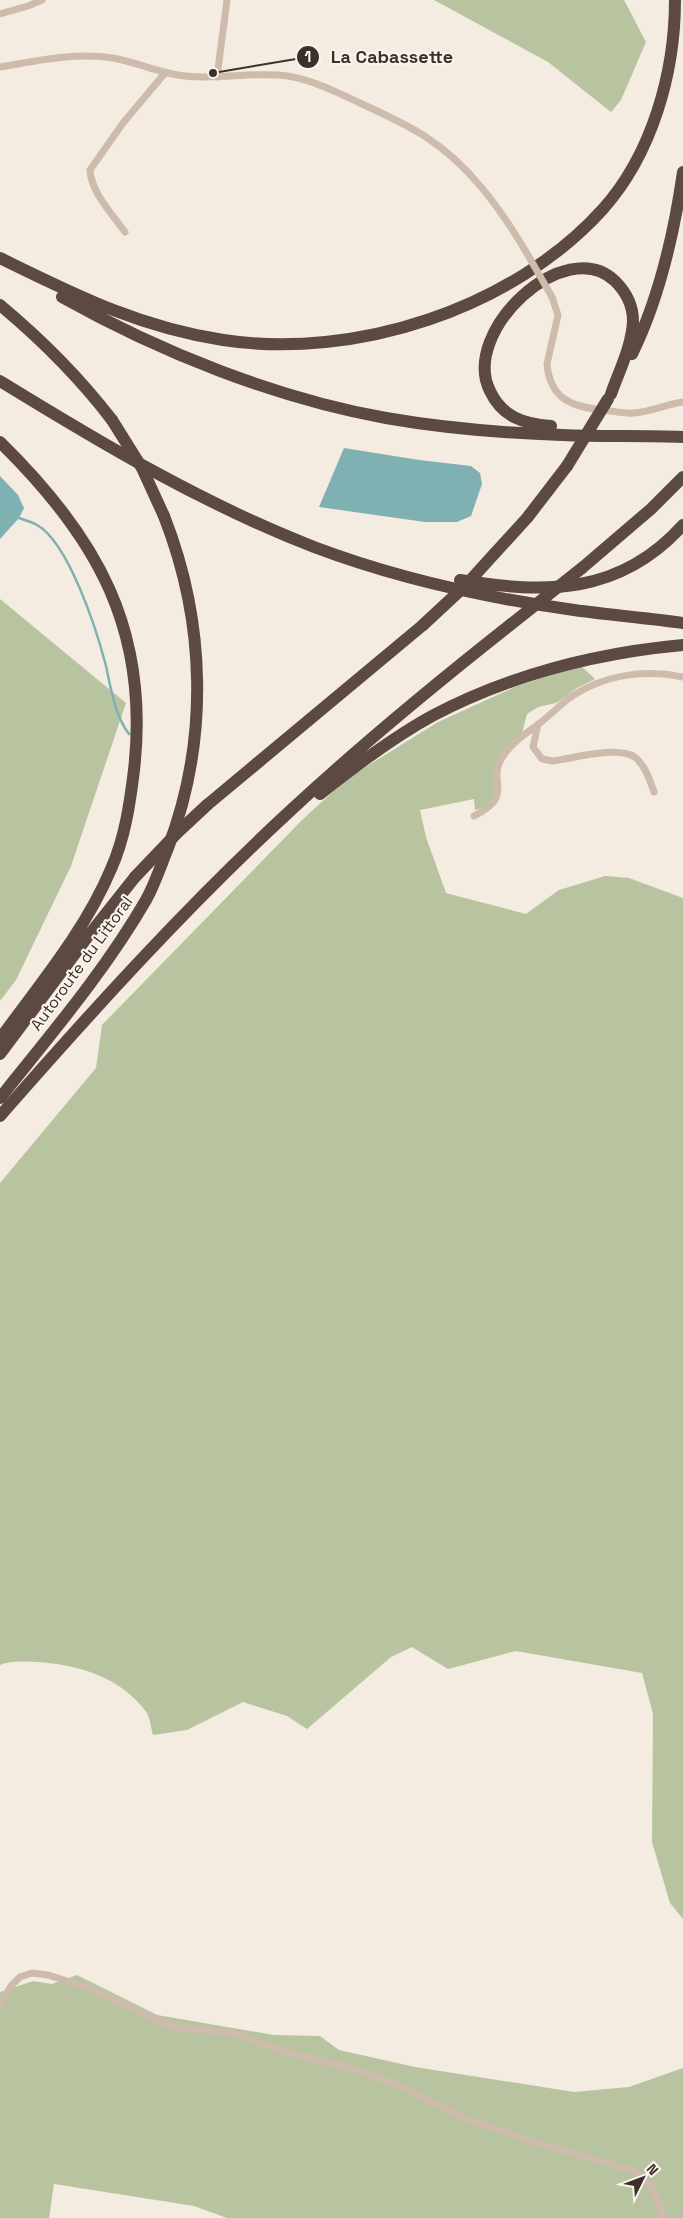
<svg xmlns="http://www.w3.org/2000/svg" width="683" height="2218" viewBox="0 0 683 2218" font-family="'Space Grotesk',sans-serif">
	<rect width="100%" height="100%" fill="#f4ebe1"/>
	<path fill="#b8c4a0" d="M434,0H624L646,42L621,100L611,112L548,62Z
		M0,599L126,703L71,866L16,980L0,1001Z
		M580,665L595,679L577,688L556,703L538,707L527,714L522,733L504,750L496,792L493,800L485,807L475,810L474,799L420,810L426,837L446,893L526,914L559,890L605,876L629,878L683,898V1919L670,1903L652,1842L653,1714L642,1673L516,1651L448,1669L412,1647L391,1657L307,1729L287,1716L243,1702L187,1730L153,1735C151,1728 150,1718 147,1713C121,1677 79,1665 38,1662C24,1662 13,1660 0,1665V1183L96,1068L102,1025L303,819L348,778L438,722L515,687Z
		M77,1975L157,2015L274,2035L320,2036L339,2050L415,2067L574,2092L629,2087L683,2068V2218H227L194,2206L54,2184L49,2218H0V1992L33,1981L52,1984Z"/>
	<path fill="#7fb0b2" d="M344,448L419,460L471,466L480,473L482,484L471,516L457,522H425L319,507Z
		M0,476L18,495L24,508L19,518L0,539Z"/>
	<g fill="none" stroke-linecap="round" stroke-linejoin="round">
		<path stroke="#7fb0b2" stroke-width="2.5" d="M19,518C25,520 32,522 37,525C69,543 97,631 106,666C111,689 115,716 129,734"/>
		<path stroke="#cdbbac" stroke-width="7" d="M0,14L28,6L42,0
			M0,67C37,61 75,52 113,58C137,62 161,74 186,76C220,80 254,71 288,76C313,80 339,93 362,104C384,114 406,124 426,137C469,165 499,207 525,250
			M217,77L227,0
			M125,232C112,214 91,192 90,170L123,123L165,73
			M552,297L558,315L547,364C550,399 572,407 603,410C613,411 624,414 634,413C650,412 667,404 683,402
			M538,724L533,747L542,759L553,761C574,758 619,745 636,758C646,767 650,781 654,792
			M474,816C517,794 485,783 503,756C512,742 527,733 540,723C550,715 559,706 569,698C603,675 643,669 683,677
			M0,2005L11,1986L20,1977L32,1973L48,1975L86,1987L166,2024L189,2029L229,2032L285,2052L348,2067L393,2083L467,2119L534,2142L634,2171L651,2184L664,2218"/>
		<path stroke="#5c4a42" stroke-width="12" d="M0,258C76,295 138,327 223,340C355,360 513,309 603,209C652,154 675,73 675,0
			M62,297C160,352 275,398 386,418C443,428 504,433 562,435C603,437 643,435 683,437
			M0,305C42,340 79,377 112,420
			M632,354C660,297 674,234 683,172
			M0,381C101,443 203,504 314,547C396,578 487,598 574,610C610,615 647,618 683,623
			M551,426C524,424 502,417 490,391C460,332 565,233 615,281C626,292 633,306 633,321C632,346 619,371 611,394
			M0,442C97,537 150,630 134,770C130,803 125,838 111,869C85,931 40,984 0,1039
			M495,553L527,518L567,466
			M582,568L651,509L683,477
			M460,580C546,594 620,595 683,525
			M320,794C355,766 392,738 432,716C510,675 596,653 683,645
			M207,805L423,625
			M0,1054L89,935L135,877
			M0,1098C51,1034 105,971 146,900C155,884 161,865 168,848C209,740 206,623 164,516
			M0,1116C92,1011 187,906 290,811C360,746 434,685 510,625"/>
		<path stroke="#cdbbac" stroke-width="7" d="M525,250L552,297"/>
		<path stroke="#5c4a42" stroke-width="12" d="M112,420L142,468L164,516
			M567,466L608,399
			M423,625L466,585L495,553
			M510,625L582,568
			M135,877L177,833L207,805"/>
	</g>
	<g text-anchor="middle" stroke-width="4" stroke-linejoin="round" paint-order="stroke">
		<g font-size="16" fill="#3b302b" stroke="#fbf5ee">
			<text transform="translate(81 963) rotate(-54)" y="6">Autoroute du Littoral</text>
		</g>
	</g>
	<path fill="none" stroke="#3b302b" stroke-width="2" d="M213 73L308 57"/>
	<g fill="#3b302b" stroke="#fbf5ee" stroke-width="2">
		<circle cx="213" cy="73" r="5"/>
		<circle cx="308" cy="57" r="12"/>
	</g>
	<g font-size="15" text-anchor="middle" font-weight="bold" fill="#fff">
		<text x="308" y="62">1</text>
	</g>
	<g font-size="18" text-anchor="middle" font-weight="bold" fill="#3b302b" stroke="#fbf5ee" stroke-width="4" stroke-linejoin="round" paint-order="stroke">
		<text x="392" y="63">La Cabassette</text>
	</g>
	<g transform="translate(643 2178) rotate(48)" stroke="#fbf5ee" stroke-width="4" paint-order="stroke">
	<path d="M0-4L9 19L0 12L-9 19Z" fill="#3b302b"/>
	<text y="-8" font-size="14" font-weight="bold" text-anchor="middle" fill="#3b302b">N</text>
	</g>
</svg>
